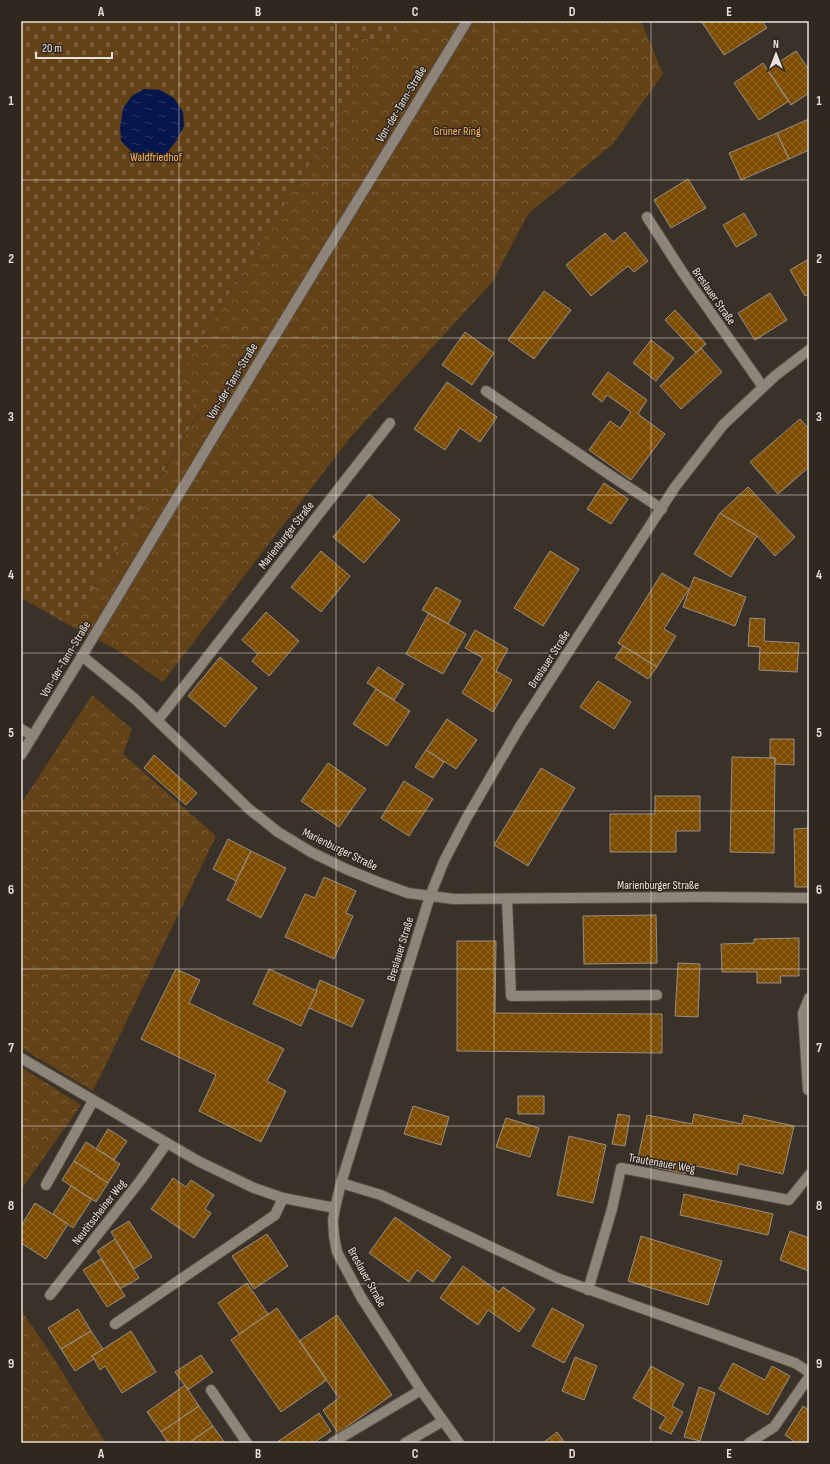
<svg xmlns="http://www.w3.org/2000/svg" width="830" height="1464" viewBox="0 0 830 1464" font-family="'Sofia Sans Condensed',sans-serif">
	<defs>
		<pattern id="forest-crowns" width="20" height="18" patternUnits="userSpaceOnUse"><rect width="20" height="18" fill="#644218"/><path d="M2 6a3 3 0 1 1 6 0M12 15a3 3 0 1 1 6 0" fill="none" stroke="#7a5d39"/></pattern>
		<pattern id="cemetery-stones" width="16" height="16" patternUnits="userSpaceOnUse"><rect width="16" height="16" fill="#644218"/><path d="M2 7V4a2 2 0 0 1 4 0v3zM10 15v-3a2 2 0 0 1 4 0v3z" fill="#7a5d39"/></pattern>
		<pattern id="water-ripples" width="26" height="14" patternUnits="userSpaceOnUse"><rect width="26" height="14" fill="#06164c"/><path d="M2 4q2-2 4 0t4 0M15 11q2-2 4 0t4 0" fill="none" stroke="#2a3865"/></pattern>
		<pattern id="building-cross-hatch" width="8" height="8" patternUnits="userSpaceOnUse"><rect width="8" height="8" fill="#7d4c00"/><path d="M0 0l8 8M0 8l8-8" fill="none" stroke="#8f6625"/></pattern>
	</defs>
	<rect width="100%" height="100%" fill="#3a3128"/>
	<path fill="url(#forest-crowns)" d="M401,21H641L663,74L613,144L528,214L493,281L349,439L163,682L117,650L71,626L199,413L178,376L352,95L351,38L389,40Z
		M92,695L132,729L123,754L216,836L93,1091L21,1048V804Z
		M21,1067L81,1105L21,1190Z
		M21,1310L55,1360L106,1443H21Z"/>
	<path fill="url(#cemetery-stones)" d="M21,21H401L389,40L351,38L352,95L178,376L199,412L71,626L21,598Z"/>
	<path fill="url(#water-ripples)" d="M144,89L160,90L174,98L183,112L184,126L177,140L165,155L149,160L138,158L121,141L120,128L123,108L132,96Z"/>
	<path fill="url(#building-cross-hatch)" stroke="#988e83" d="M701,21H762L767,28L724,55Z
		M796,51L809,70V93L791,105L767,70Z
		M763,63L789,101L759,120L734,83Z
		M809,119V150L789,159L777,133Z
		M777,133L789,159L741,180L729,153Z
		M688,179L706,208L671,228L654,200Z
		M744,213L757,235L736,247L723,225Z
		M625,232L648,261L634,272L628,266L591,296L566,265L605,233L613,242Z
		M809,259V294L805,296L790,270Z
		M544,291L571,310L534,359L508,340Z
		M770,293L787,320L755,340L738,313Z
		M675,310L706,344L696,353L665,320Z
		M465,332L494,353L472,385L442,365Z
		M651,340L674,358L656,381L633,363Z
		M701,348L722,372L681,409L660,386Z
		M608,372L647,400L638,414L665,434L631,480L589,450L610,421L620,428L631,412L607,395L602,402L592,394Z
		M447,382L497,417L480,442L460,428L445,450L414,429Z
		M800,419L809,429V467L778,494L750,462Z
		M604,483L628,499L611,524L587,509Z
		M748,487L795,537L775,556L757,536L720,513Z
		M369,494L400,520L364,563L333,537Z
		M720,513L757,536L731,577L694,554Z
		M321,551L350,576L321,612L291,587Z
		M550,551L579,569L543,626L514,608Z
		M662,573L689,589L664,629L676,636L657,667L618,643Z
		M694,577L746,597L735,626L683,607Z
		M436,587L461,601L448,624L422,610Z
		M266,612L299,641L269,676L252,661L258,654L242,640Z
		M429,613L466,634L443,674L406,654Z
		M750,618L765,619L764,641L799,643L797,672L759,670L760,647L748,646Z
		M475,630L508,649L496,671L512,680L493,712L462,693L483,658L465,648Z
		M623,646L657,667L648,679L615,658Z
		M220,657L257,688L225,727L188,696Z
		M378,667L404,684L394,700L367,683Z
		M598,681L631,702L614,729L580,707Z
		M376,689L410,711L387,746L353,724Z
		M447,719L477,740L456,769L426,750Z
		M770,739H794V765L775,764V758H770Z
		M426,750L444,762L433,778L415,767Z
		M154,755L197,793L186,805L144,768Z
		M732,757L775,758L774,853L730,852Z
		M328,763L366,789L339,827L301,801Z
		M541,768L575,788L528,866L494,845Z
		M404,781L433,799L409,836L381,818Z
		M655,796H700V831H676V852H610V814H655Z
		M809,828V887H795L794,829Z
		M228,839L251,851L236,881L213,869Z
		M251,851L286,868L261,918L227,900Z
		M324,877L356,891L346,913L353,916L334,959L285,937L305,894L315,898Z
		M656,915L657,963L584,964L583,916Z
		M799,938V976H780L781,983H757V972H722L721,944L754,943V939Z
		M457,941H496L495,1013L662,1014V1053L457,1051Z
		M678,963L700,964L698,1017L675,1016Z
		M176,969L200,980L189,1003L284,1049L267,1081L286,1091L261,1142L199,1111L216,1075L141,1039Z
		M269,969L317,991L301,1026L253,1004Z
		M320,980L364,1000L352,1027L309,1008L317,991L316,990Z
		M518,1096H544V1114H518Z
		M413,1106L449,1117L441,1145L404,1134Z
		M618,1114L630,1116L625,1146L612,1144Z
		M694,1114L742,1124L744,1115L794,1126L783,1174L739,1164L737,1175L687,1164L685,1174L637,1163L647,1115L692,1124Z
		M506,1118L539,1128L530,1157L496,1147Z
		M108,1129L127,1141L114,1160L96,1149Z
		M569,1136L606,1145L593,1203L557,1195Z
		M86,1142L120,1164L108,1183L74,1161Z
		M74,1161L108,1183L96,1202L62,1180Z
		M173,1178L186,1187L191,1180L214,1195L205,1209L211,1213L194,1238L151,1209Z
		M71,1186L92,1199L73,1228L53,1214Z
		M684,1194L773,1214L768,1235L680,1215Z
		M35,1203L68,1224L46,1259L21,1243V1226Z
		M395,1217L451,1257L433,1282L417,1270L409,1282L369,1253Z
		M129,1221L152,1257L134,1269L111,1232Z
		M790,1231L809,1238V1271L780,1260Z
		M267,1234L288,1266L254,1289L232,1256Z
		M641,1236L722,1261L708,1305L628,1281Z
		M115,1239L139,1278L120,1289L97,1251Z
		M101,1259L125,1296L107,1307L83,1270Z
		M463,1266L499,1292L503,1287L535,1309L519,1332L488,1310L478,1325L440,1298Z
		M247,1283L268,1314L239,1334L218,1303Z
		M277,1308L327,1380L281,1412L231,1340Z
		M552,1308L584,1325L564,1363L532,1346Z
		M78,1309L91,1331L61,1349L48,1328Z
		M337,1315L392,1395L338,1433L323,1410L339,1398L299,1341Z
		M91,1331L103,1349L92,1356L94,1359L75,1371L61,1349Z
		M131,1331L156,1372L122,1393L105,1366L100,1370L92,1356Z
		M201,1355L213,1372L188,1390L175,1372Z
		M575,1357L597,1366L584,1400L562,1391Z
		M733,1363L765,1380L772,1366L790,1376L768,1415L719,1389Z
		M651,1366L684,1384L672,1406L683,1412L671,1434L659,1428L666,1417L633,1398Z
		M185,1385L199,1406L161,1432L147,1412Z
		M699,1387L715,1393L700,1441L684,1437Z
		M199,1406L213,1426L189,1443H168L161,1432Z
		M803,1406L809,1410V1443H797L785,1435Z
		M319,1413L331,1431L313,1443H276Z
		M213,1426L225,1443H189Z
		M557,1432L565,1443H543Z"/>
	<g fill="none" stroke-linecap="round" stroke-linejoin="round">
		<defs>
			<path id="lane" d="M647,217L683,273L763,387
				M486,391L613,477L662,509
				M158,720L390,423
				M21,729L33,736
				M507,899L511,996L657,995
				M808,1090L803,1013L809,998
				M46,1185L93,1101
				M588,1290L612,1209L621,1168L789,1200L809,1175
				M50,1295L140,1181L167,1143
				M115,1324L275,1215L283,1198
				M211,1390L247,1443
				M332,1443L421,1390
				M405,1443L443,1421
				M749,1443L774,1427L809,1377"/>
			<path id="street" d="M82,656L135,699L249,809L278,832L311,852L346,869L378,882L408,893L454,899L700,897L809,898
				M21,1058L198,1161L254,1188L283,1198L335,1208
				M341,1183L381,1195L557,1278L795,1363L809,1372
				M459,1443L421,1390L361,1297L337,1252L334,1236L333,1220L335,1208L341,1183L430,896L444,861L466,819L519,728L675,487L723,425L775,376L809,350"/>
			<path id="secondary" d="M21,755L82,656L223,421L467,21"/>
		</defs>
		<use href="#lane" stroke="#554d45" stroke-width="12"/>
		<use href="#street" stroke="#554d45" stroke-width="12"/>
		<use href="#secondary" stroke="#554d45" stroke-width="12"/>
		<use href="#lane" stroke="#8f8479" stroke-width="10"/>
		<use href="#street" stroke="#8f8479" stroke-width="10"/>
		<use href="#secondary" stroke="#8f8479" stroke-width="10"/>
	</g>
	<path fill="none" stroke="#e8e2dc" stroke-width="1" stroke-opacity="0.55" d="M179,21V1443M336,21V1443M494,21V1443M651,21V1443M21,180H809M21,338H809M21,495H809M21,653H809M21,811H809M21,969H809M21,1126H809M21,1284H809"/>
	<g text-anchor="middle" stroke-width="3" stroke-linejoin="round" paint-order="stroke">
		<g font-size="12" fill="#e8e2dc" stroke="#30271e">
			<text transform="translate(401 104) rotate(-59)" y="4">Von-der-Tann-Straße</text>
			<text transform="translate(714 296) rotate(55)" y="4">Breslauer Straße</text>
			<text transform="translate(232 381) rotate(-59)" y="4">Von-der-Tann-Straße</text>
			<text transform="translate(286 535) rotate(-52)" y="4">Marienburger Straße</text>
			<text transform="translate(65 659) rotate(-59)" y="4">Von-der-Tann-Straße</text>
			<text transform="translate(549 659) rotate(-57)" y="4">Breslauer Straße</text>
			<text transform="translate(340 849) rotate(26)" y="4">Marienburger Straße</text>
			<text x="658" y="889">Marienburger Straße</text>
			<text transform="translate(400 949) rotate(-73)" y="4">Breslauer Straße</text>
			<text transform="translate(662 1163) rotate(10)" y="4">Trautenauer Weg</text>
			<text transform="translate(99 1212) rotate(-52)" y="4">Neutitscheiner Weg</text>
			<text transform="translate(367 1277) rotate(61)" y="4">Breslauer Straße</text>
		</g>
		<g font-size="12" fill="#fdb560" stroke="#30271e">
			<text x="457" y="135">Grüner Ring</text>
			<text x="156" y="161">Waldfriedhof</text>
		</g>
	</g>
	<rect width="830" height="1464" fill="none" stroke="#30271e" stroke-width="44"/>
	<g transform="translate(776 54)" stroke="#30271e" stroke-width="3" paint-order="stroke">
	<path d="M0-3L7 15L0 10L-7 15Z" fill="#e8e2dc"/>
	<text y="-6" font-size="11" font-weight="bold" text-anchor="middle" fill="#e8e2dc">N</text>
	</g>
	<path d="M36 52v6h76v-6" fill="none" stroke="#e8e2dc" stroke-width="2"/>
	<text x="42" y="52" font-size="12" fill="#e8e2dc" stroke="#30271e" stroke-width="3" paint-order="stroke">20 m</text>
	<rect x="22" y="22" width="786" height="1420" fill="none" stroke="#e8e2dc" stroke-width="1.5"/>
	<g font-size="13" text-anchor="middle" font-weight="bold" fill="#e8e2dc">
		<text x="101" y="16">A</text>
		<text x="258" y="16">B</text>
		<text x="415" y="16">C</text>
		<text x="572" y="16">D</text>
		<text x="729" y="16">E</text>
		<text x="11" y="105">1</text>
		<text x="819" y="105">1</text>
		<text x="11" y="263">2</text>
		<text x="819" y="263">2</text>
		<text x="11" y="421">3</text>
		<text x="819" y="421">3</text>
		<text x="11" y="579">4</text>
		<text x="819" y="579">4</text>
		<text x="11" y="737">5</text>
		<text x="819" y="737">5</text>
		<text x="11" y="894">6</text>
		<text x="819" y="894">6</text>
		<text x="11" y="1052">7</text>
		<text x="819" y="1052">7</text>
		<text x="11" y="1210">8</text>
		<text x="819" y="1210">8</text>
		<text x="11" y="1368">9</text>
		<text x="819" y="1368">9</text>
		<text x="101" y="1458">A</text>
		<text x="258" y="1458">B</text>
		<text x="415" y="1458">C</text>
		<text x="572" y="1458">D</text>
		<text x="729" y="1458">E</text>
	</g>
</svg>
